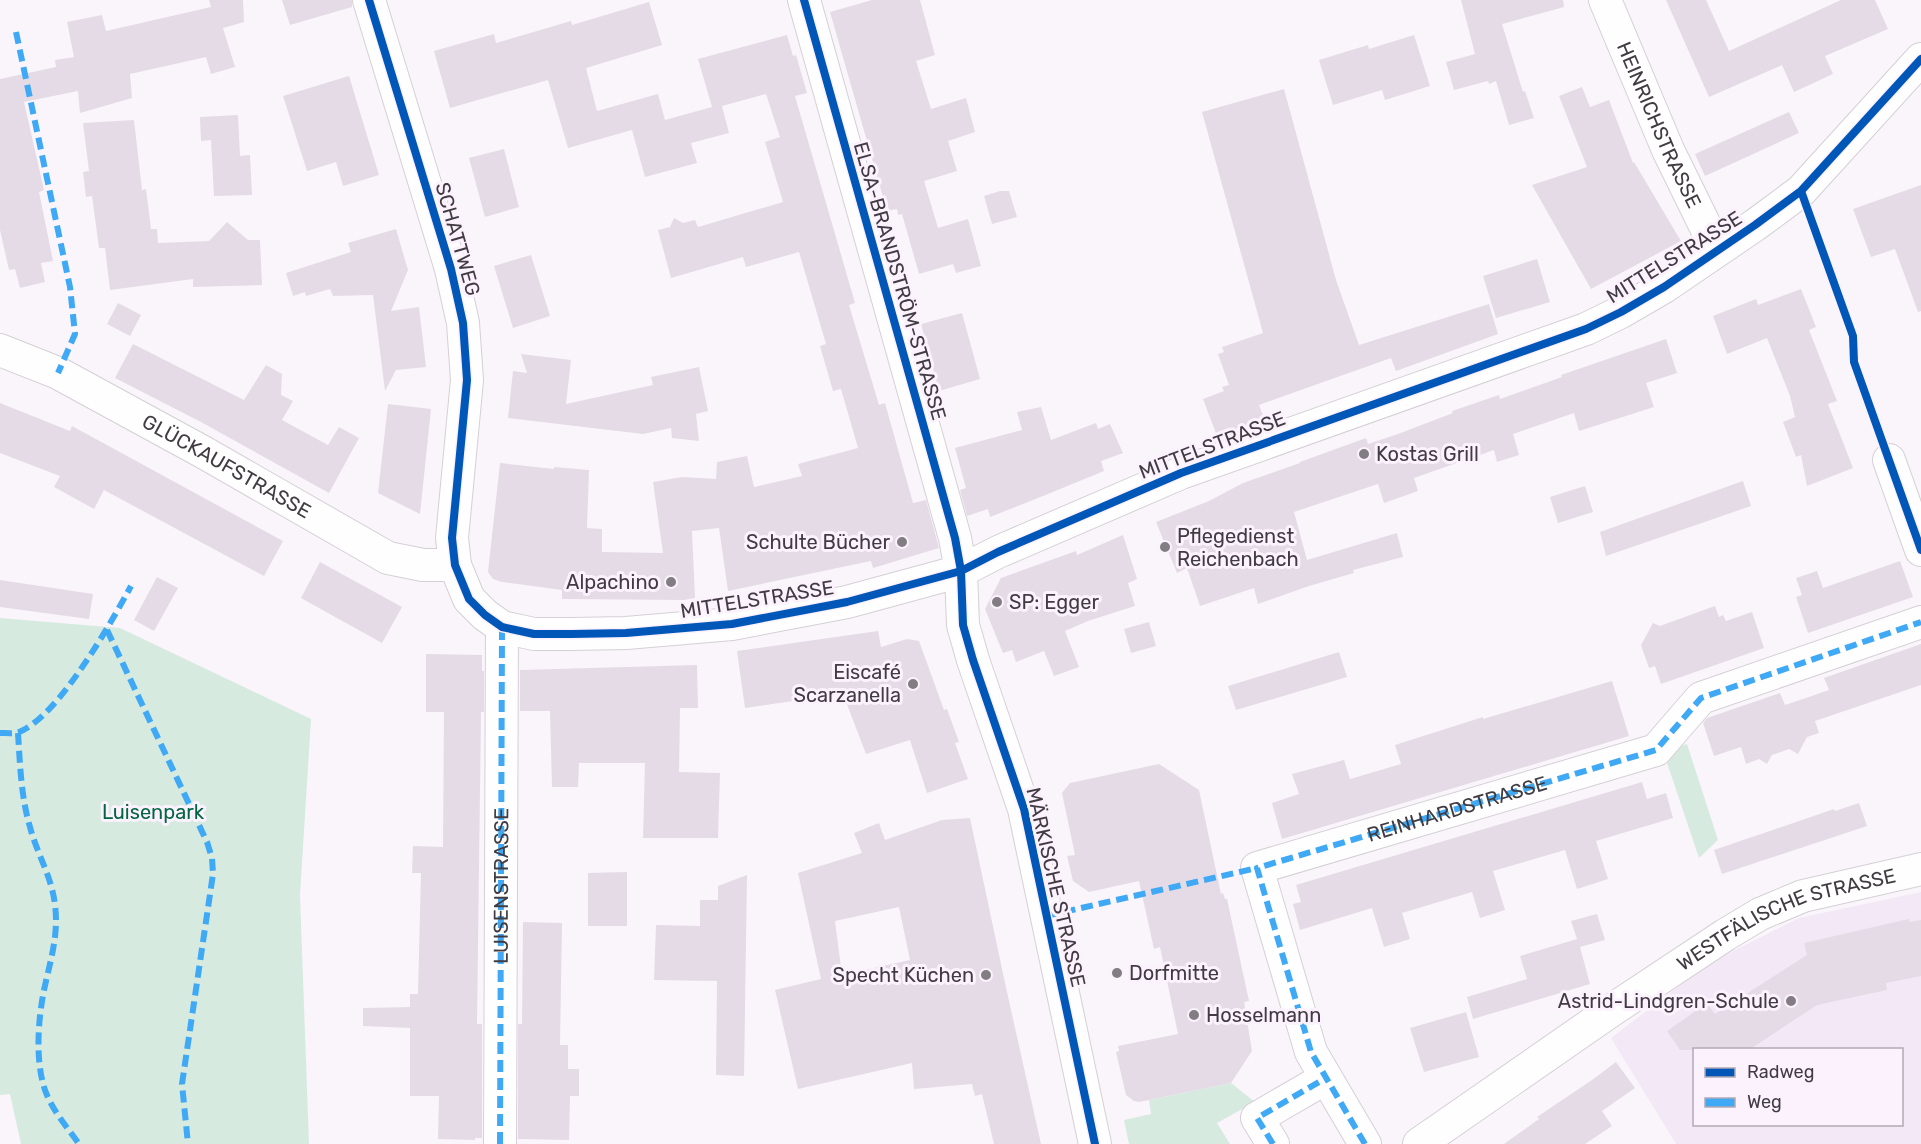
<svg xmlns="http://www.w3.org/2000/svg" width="1921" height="1144" viewBox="0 0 1921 1144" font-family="Rubik,sans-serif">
	<rect width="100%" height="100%" fill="#faf5fb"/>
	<path fill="#f3e9f6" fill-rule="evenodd" d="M1921,892V1144H1676L1611,1038L1709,963L1799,918ZM1694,1050H1902V1124H1694Z"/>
	<path fill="#d6eae0" d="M0,618L120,628L311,719L300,895L309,1144H21L10,1094L0,1095Z
		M1687,744L1718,840L1699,858L1663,751Z
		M1231,1083L1255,1102L1217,1123L1230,1144H1129L1124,1120L1151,1114L1149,1100Z"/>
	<path fill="#e4dbe6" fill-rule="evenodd" d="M209,0H243L244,22L223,28L235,67L211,74L206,57L130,74L132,98L80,113L78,91L24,102L44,190L39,192L53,261L41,263L45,282L20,288L15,269L9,270L0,230V79L56,67L55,60L74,57L67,22L102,15L106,31L211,7Z
		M282,0H352V7L290,25Z
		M872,0H920L935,55L916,61L931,109L966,98L975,132L948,141L957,171L924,181L938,228L968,219L981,266L956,273L953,264L919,274L902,214L898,215L897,209L887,211L830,12Z
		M1461,0H1563L1564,7L1502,24L1523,92L1525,91L1534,118L1509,125L1496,81L1489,84L1488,81L1454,90L1446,62L1475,54Z
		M1666,0H1706L1729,51L1841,0H1875L1888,29L1825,56L1833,74L1794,92L1782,65L1709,97Z
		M649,2L662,45L586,68L597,111L658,94L665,120L712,107L698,59L787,35L793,56L796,55L807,93L795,96L855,303L849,305L879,405L885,403L913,503L926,500L939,548L873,568L871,561L728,591L719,528L692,531L695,598L684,600L562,599V590L502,582L493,579L488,572L500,463L554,469V467L589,470L587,528L602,529V552L663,553L653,482L682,477L716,479L717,462L747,456L754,487L802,476L798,464L858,448L841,389L833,391L820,346L826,344L799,252L746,267L743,257L671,278L658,230L670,227L674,218L683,223L695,220L698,227L783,202L765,142L780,137L766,94L722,106L729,133L691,143L697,163L645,177L632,130L568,148L548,80L450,108L434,51L494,34L496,43L571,21L572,25Z
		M1414,35L1430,86L1385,100L1382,90L1333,105L1319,60L1368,45L1369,49Z
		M349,76L379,175L343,186L336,162L307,171L283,96Z
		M1582,87L1590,107L1609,100L1633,163L1634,162L1681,241L1591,289L1532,185L1587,167L1559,96Z
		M1284,89L1336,280L1359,345L1489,304L1498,334L1396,371L1391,358L1259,405L1264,418L1217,436L1203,399L1224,391L1222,387L1229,385L1218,354L1224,352L1222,347L1263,333L1202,112Z
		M1789,112L1799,133L1705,176L1695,154Z
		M238,115L240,156L250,155L252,195L214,196L211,140L201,141L200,117Z
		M134,120L142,190L146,189L151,229H157L158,243L209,241L227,222L248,240H260L262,285L193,287V279L110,290L105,248H99L92,196L86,197L83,172L89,171L83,123Z
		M504,149L519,207L485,217L469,158Z
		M1921,185V311L1918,312L1895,249L1871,257L1853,209Z
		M1000,191H1009L1017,217L992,224L984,196Z
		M396,229L408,270L391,311L419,307L426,367L396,370L385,391L373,295L333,296L330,289L306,296L305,292L293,296L286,273L351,252L348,243Z
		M531,255L550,316L513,328L494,266Z
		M1537,259L1550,302L1496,318L1483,276Z
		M1801,289L1816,327L1809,330L1837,401L1828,404L1853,468L1807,486L1801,455L1796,457L1783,422L1795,417L1790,396L1767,338L1727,354L1713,316L1756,299L1758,305Z
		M118,303L141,315L130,336L107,324Z
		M962,313L980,379L939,391L921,324Z
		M1666,339L1677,373L1646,383L1654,407L1579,431L1574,413L1513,434L1519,455L1497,462L1494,450L1414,478L1418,491L1384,503L1378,484L1294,512L1307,560L1397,533L1403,557L1353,570L1354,573L1309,586L1258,604L1254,588L1200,606L1187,568L1177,573L1156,522L1209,501L1243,483L1300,463V462L1366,438L1368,444L1398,434L1453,413L1452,411L1499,395L1500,399L1562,377L1561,375Z
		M133,344L244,400L266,365L282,374L281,395L293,401L282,420L328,445L339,427L359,438L329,493L201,422L115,378Z
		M521,354L571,360L566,404L653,385L651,377L699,367L708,411L696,414L699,441L672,438L671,428L643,434L508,418L513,371L527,373Z
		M0,403L70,431L72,426L283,541L264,576L104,490L94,509L54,487L60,476L0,453Z
		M388,404L431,409L420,514L378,493Z
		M1041,407L1051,440L1096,423L1098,429L1110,424L1123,453L1101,461L1104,471L1043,496L990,517L988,509L967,516L960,490L966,488L955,448L1022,430L1017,412Z
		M1743,481L1751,506L1606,556L1600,532Z
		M1585,486L1593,512L1558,523L1550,497Z
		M1123,535L1137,579L1128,583L1135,606L1088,621L1065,631L1079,667L1054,676L1044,651L1016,662L1012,650L1003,653L985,609L1001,578L1076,551L1077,555Z
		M1900,561L1913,597L1808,633L1796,597L1802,595L1796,578L1817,571L1823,588Z
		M320,562L402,607L382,643L301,598Z
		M157,577L178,588L154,631L134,620Z
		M0,580L93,594L89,619L0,607Z
		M1715,606L1719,617L1723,615L1726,621L1752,612L1764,648L1661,684L1655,666L1649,668L1641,645L1653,623L1660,626Z
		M1149,622L1156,646L1131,653L1124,629Z
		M878,631L881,647L907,639L919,641L944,710L947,709L959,742L955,743L968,779L927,793L910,740L866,754L843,694L745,708L737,651Z
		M1921,644V685L1815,721L1819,733L1807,737L1798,754L1789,749L1772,755L1767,764L1759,759L1746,764L1741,747L1714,756L1703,723L1707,718L1780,693L1785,705L1806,698L1829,690L1824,678Z
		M1339,652L1347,677L1236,710L1228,686Z
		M426,654L482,655V671H484V712H481L477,1024H482V1138H475V1140L438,1139L439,1096H410V1028L363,1026V1008L410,1007V994H418L421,873H412L413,846L443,847L444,712H426Z
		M697,665L698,708H680L679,772L720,773L718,838H643L645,763H579L578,787H552L550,711H520V670Z
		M1612,681L1629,736L1282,839L1272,803L1299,794L1292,774L1344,760L1350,779L1401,764L1395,745L1483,717V719Z
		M1159,764L1199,790L1221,894L1223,893L1225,899H1227L1249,1001L1244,1002L1252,1051L1231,1083L1139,1102L1134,1101L1126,1095L1116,1052L1119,1051L1118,1046L1178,1034L1160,947L1154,949L1139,881L1089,892L1073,881L1067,856L1075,855L1062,793L1070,783Z
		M1642,782L1647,799L1666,793L1673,818L1596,841L1608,879L1577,889L1565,850L1493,871L1505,910L1480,918L1472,892L1402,913L1410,939L1384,947L1372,908L1300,930L1293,904L1301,902L1296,885Z
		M1859,803L1867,826L1722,874L1714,850L1834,809L1835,811Z
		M970,818L1005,983L1041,1144H994L982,1094L975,1096L972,1084L914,1089L912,1063L798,1089L775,990L821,979L798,873L862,853L854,833L879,823L885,840L942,820ZM899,907L910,960L842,975L835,921Z
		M627,872V926H588V873Z
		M747,875L744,1076L716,1075L717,981L654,980L656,925L700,926V900H718V886Z
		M1597,914L1605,940L1580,947L1590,984L1473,1019L1467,997L1527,979L1520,956L1577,939L1571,921Z
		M1909,919L1910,922L1921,920V976L1886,983L1887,990L1817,1005L1749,1050H1680L1667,1031L1707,1003L1715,1014L1807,955L1804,943Z
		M523,922L562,923L560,1045H568V1069H579V1096H570L569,1140L518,1139V1024H522Z
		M1466,1012L1479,1057L1424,1072L1410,1028Z
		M1616,1062L1635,1088L1602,1111L1612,1126L1585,1144H1504L1539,1119L1537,1117L1592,1080Z"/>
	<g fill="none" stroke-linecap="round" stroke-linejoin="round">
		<defs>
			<g id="minor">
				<path d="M369,0L451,269L463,323L467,380L452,538L455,565L469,599L485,615L502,627L534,634H572L626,633L732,624L847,602L961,571L998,552L1181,473L1586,329L1621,312L1664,287L1755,225L1801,191L1921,59"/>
				<path d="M804,0L955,538L961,571L963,625L973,660L1024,809L1095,1144"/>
				<path id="s1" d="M1605,0L1668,150L1717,250"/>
				<path id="s2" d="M0,350L58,373L203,452L388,558L423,565H455"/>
				<path d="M1889,460L1921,550"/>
				<path d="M500,1144L502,627"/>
				<path d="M1273,1144L1257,1118L1326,1078"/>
				<path id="s3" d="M1365,1144L1311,1052L1257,868L1656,750L1701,698L1921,622"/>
				<path id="s4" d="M1419,1144L1609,1012L1725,935L1760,914L1803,896L1921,869"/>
			</g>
		</defs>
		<use href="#minor" stroke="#d5d0d6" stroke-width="34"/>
		<use href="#minor" stroke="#fefefe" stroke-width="32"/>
		<g stroke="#3fa9f5" stroke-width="6" stroke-dasharray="12 6" stroke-linecap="butt">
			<path d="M16,32L70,287L75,334L58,373"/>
			<path d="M107,630L207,842L212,858L213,874L182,1084L188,1144"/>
			<path d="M0,733C6,733 13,734 19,732C58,717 111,623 131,586"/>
			<path d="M18,733C20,764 21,797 30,827C37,854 52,877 55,905C59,935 50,962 44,990C38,1020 35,1061 45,1090C52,1110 67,1127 79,1144"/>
			<path d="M1046,916L1257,868"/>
			<path id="s5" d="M500,1144L502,627"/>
			<path d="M1273,1144L1257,1118L1326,1078"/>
			<path d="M1365,1144L1311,1052L1257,868L1656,750L1701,698L1921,622"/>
		</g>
		<defs>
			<path id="cycleway" d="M369,0L451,269L463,323L467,380L452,538L455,565L469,599L485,615L502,627L534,634H572L626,633L732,624L847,602L961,571L998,552L1181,473L1586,329L1621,312L1664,287L1755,225L1801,191L1921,59
				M804,0L955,538L961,571L963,625L973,660L1024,809L1095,1144
				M1801,191L1853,336L1854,362L1921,550"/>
		</defs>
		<use href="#cycleway" stroke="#fbf2fe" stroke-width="11"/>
		<use href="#cycleway" stroke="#0057b8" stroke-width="8"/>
	</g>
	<g fill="#827c83" stroke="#fbf2fe" stroke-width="2">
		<circle cx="1364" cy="454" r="6"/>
		<circle cx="902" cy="542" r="6"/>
		<circle cx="1165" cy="547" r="6"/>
		<circle cx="671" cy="582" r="6"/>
		<circle cx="997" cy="602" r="6"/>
		<circle cx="913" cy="684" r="6"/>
		<circle cx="1117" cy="973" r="6"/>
		<circle cx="986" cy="975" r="6"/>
		<circle cx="1791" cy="1001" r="6"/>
		<circle cx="1194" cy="1015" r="6"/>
	</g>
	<g text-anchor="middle" stroke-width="6" stroke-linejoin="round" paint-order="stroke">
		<g font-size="20" fill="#413b42" stroke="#fbf2fe">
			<text dy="7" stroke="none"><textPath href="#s1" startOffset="136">HEINRICHSTRASSE</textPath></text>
			<text transform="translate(458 239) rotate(74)" y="7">SCHATTWEG</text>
			<text transform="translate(1674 257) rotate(-32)" y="7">MITTELSTRASSE</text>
			<text transform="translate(900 281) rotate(74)" y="7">ELSA-BRANDSTRÖM-STRASSE</text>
			<text transform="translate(1212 445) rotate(-21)" y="7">MITTELSTRASSE</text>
			<text dy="7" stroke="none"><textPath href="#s2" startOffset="255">GLÜCKAUFSTRASSE</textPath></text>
			<text transform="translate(757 599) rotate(-9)" y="7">MITTELSTRASSE</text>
			<text dy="7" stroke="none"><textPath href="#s3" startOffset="507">REINHARDSTRASSE</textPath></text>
			<text dy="7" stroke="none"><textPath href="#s5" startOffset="258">LUISENSTRASSE</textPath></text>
			<text transform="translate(1056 887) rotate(77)" y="7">MÄRKISCHE STRASSE</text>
			<text dy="7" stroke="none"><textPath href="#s4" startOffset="434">WESTFÄLISCHE STRASSE</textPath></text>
		</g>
		<g font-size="20" fill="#413b42" stroke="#fbf2fe" text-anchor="start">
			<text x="1376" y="461">Kostas Grill</text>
			<text x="1177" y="543">Pflegedienst<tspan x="1177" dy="23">Reichenbach</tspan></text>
			<text x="890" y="549" text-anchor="end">Schulte Bücher</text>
			<text x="659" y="589" text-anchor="end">Alpachino</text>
			<text x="1009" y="609">SP: Egger</text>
			<text x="901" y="679" text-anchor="end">Eiscafé<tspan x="901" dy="23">Scarzanella</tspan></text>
			<text x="1129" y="980">Dorfmitte</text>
			<text x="974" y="982" text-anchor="end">Specht Küchen</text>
			<text x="1779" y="1008" text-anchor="end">Astrid-Lindgren-Schule</text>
			<text x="1206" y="1022">Hosselmann</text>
		</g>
		<g font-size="20" fill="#026641" stroke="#fbf2fe">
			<text x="153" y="819">Luisenpark</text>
		</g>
	</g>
	<rect x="1693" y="1048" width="210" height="78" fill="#fbf2fe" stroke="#b1a9b3" stroke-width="1.5"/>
	<rect x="1705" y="1068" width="30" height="9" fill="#0057b8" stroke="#b1a9b3" stroke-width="1.5"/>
	<text x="1747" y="1078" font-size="18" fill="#413b42">Radweg</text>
	<rect x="1705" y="1098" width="30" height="9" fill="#3fa9f5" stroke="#b1a9b3" stroke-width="1.5"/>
	<text x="1747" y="1108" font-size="18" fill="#413b42">Weg</text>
</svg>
